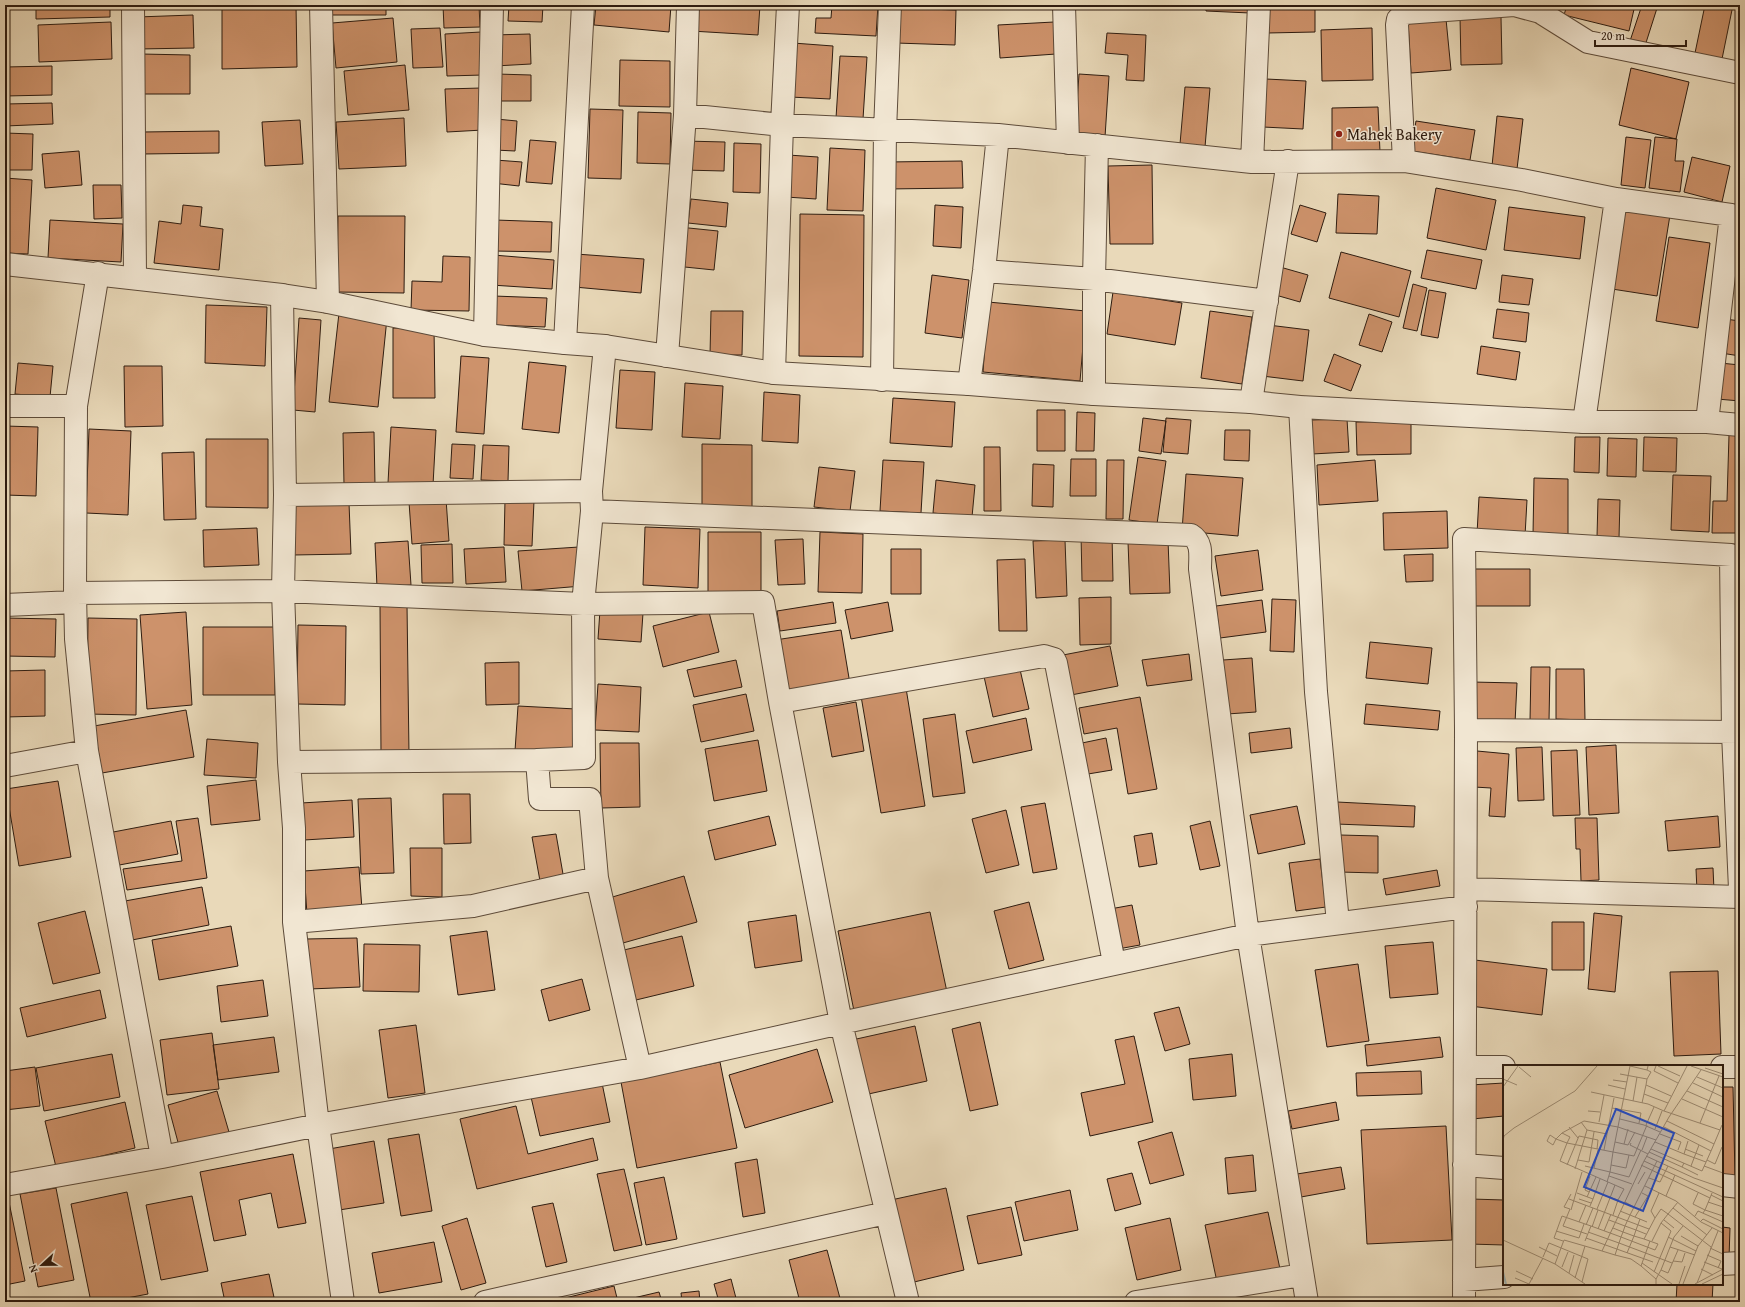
<svg xmlns="http://www.w3.org/2000/svg" width="1745" height="1307" viewBox="0 0 1745 1307" font-family="'Gentium Book Plus',serif">
	<rect width="100%" height="100%" fill="#e9d9b9"/>
	<filter id="stains"><feTurbulence type="fractalNoise" baseFrequency=".005" numOctaves="4"/><feColorMatrix values="0 0 0 0 .2 0 0 0 0 .09 0 0 0 0 .02 0 0 0 .5 -.17"/></filter>
	<radialGradient id="worn" r=".72"><stop offset=".6" stop-color="#630" stop-opacity="0"/><stop offset="1" stop-color="#630" stop-opacity=".3"/></radialGradient>
	<path fill="#cd926b" stroke="#2e1c10" d="M36,5H110V17L36,19Z
		M222,5H296L297,67L222,69Z
		M325,5H386V15H325Z
		M443,5H479L480,27L444,28Z
		M509,5H543L542,22L508,21Z
		M596,5H671L669,32L594,25Z
		M693,5H760L758,35L691,31Z
		M832,5H878L876,36L815,33L816,18H831Z
		M1206,5H1250V13L1206,11Z
		M1268,5H1315V32L1268,33Z
		M1567,5H1635L1629,31L1564,15Z
		M1642,5H1658L1644,49L1629,44Z
		M1705,5H1733L1722,59L1695,53Z
		M897,8L956,10L955,45L896,43Z
		M193,15L194,48L138,49L137,17Z
		M1460,17H1501L1502,64L1461,65Z
		M393,18L397,62L336,68L332,23Z
		M1446,19L1451,70L1411,73L1408,22Z
		M111,22L112,59L39,62L38,25Z
		M1054,22L1056,54L1000,58L998,25Z
		M440,28L443,67L413,68L411,29Z
		M1372,28L1373,80L1322,81L1321,30Z
		M481,32L483,75L447,76L445,34Z
		M1107,33L1146,35L1144,81L1126,80L1128,55L1105,53Z
		M530,34L531,64L495,66L493,35Z
		M793,43L833,46L830,99L790,97Z
		M141,54L190,55V94H140Z
		M840,56L867,57L863,119L836,118Z
		M620,60L670,61V107L619,106Z
		M405,65L409,110L348,115L344,71Z
		M52,66V95L5,96V67Z
		M1631,68L1689,82L1676,139L1619,125Z
		M496,74L531,75V101H495Z
		M1079,74L1109,76L1105,137L1075,134Z
		M1266,79L1306,81L1303,129L1263,127Z
		M1185,87L1210,88L1205,147L1180,144Z
		M481,88L483,130L447,132L445,89Z
		M52,103L53,124L5,126V104Z
		M1378,107L1380,152L1332,153V108Z
		M590,109L623,110L621,179L588,178Z
		M638,112L671,113L670,164L637,163Z
		M1497,116L1523,119L1517,169L1492,166Z
		M404,118L406,166L339,169L336,122Z
		M496,119L517,121L515,151L495,150Z
		M300,120L303,164L265,166L262,122Z
		M1416,121L1475,130L1470,160L1411,151Z
		M219,131V153L142,154V132Z
		M5,133L33,134L32,170H5Z
		M1626,137L1651,140L1645,188L1621,185Z
		M1655,137L1677,139L1675,161H1684L1680,192L1649,188Z
		M530,140L556,142L552,184L526,182Z
		M684,141L725,142L724,171L683,170Z
		M734,143L761,144L760,193L733,192Z
		M830,148L865,150L863,211L827,210Z
		M79,151L82,185L45,188L42,154Z
		M788,155L818,157L816,199L786,197Z
		M1692,157L1730,166L1722,202L1684,192Z
		M495,160L522,162L519,186L492,183Z
		M962,161L963,188L887,189V162Z
		M1152,165L1153,244H1110L1108,166Z
		M5,178L32,180L28,254L5,253Z
		M93,185H121L122,218L94,219Z
		M1436,188L1496,200L1486,250L1427,238Z
		M1338,194L1379,196L1377,234L1336,233Z
		M691,199L728,203L726,227L688,223Z
		M183,205L202,207L200,226L223,229L219,270L154,263L159,221L181,224Z
		M935,205L963,207L961,248L933,246Z
		M1300,205L1326,213L1317,242L1291,234Z
		M1509,207L1585,217L1580,259L1504,250Z
		M1626,207L1670,215L1657,296L1612,289Z
		M800,214L864,215L863,357L799,356Z
		M338,216H405L404,293L337,292Z
		M50,220L123,224L121,262L48,258Z
		M495,220L552,222L551,252L494,251Z
		M679,227L718,231L714,270L675,266Z
		M1669,237L1710,243L1698,328L1656,321Z
		M1427,250L1482,260L1476,289L1421,278Z
		M1341,252L1411,271L1399,317L1329,298Z
		M576,254L644,259L641,293L574,287Z
		M493,255L554,260L552,289L491,285Z
		M443,256L470,257L469,311L411,310L412,281L442,282Z
		M1280,267L1308,275L1300,302L1272,294Z
		M932,275L969,280L962,338L925,333Z
		M1502,275L1533,279L1529,305L1499,302Z
		M1413,284L1427,288L1417,331L1403,328Z
		M1429,290L1446,293L1438,338L1421,335Z
		M1113,292L1182,303L1175,345L1107,334Z
		M494,296L547,298L545,327L493,325Z
		M988,302L1086,311L1080,381L983,372Z
		M206,305L267,307L265,366L205,363Z
		M1497,309L1529,313L1526,342L1493,338Z
		M711,311H743L742,355H710Z
		M1210,311L1252,317L1242,384L1201,378Z
		M339,313L387,318L378,407L329,402Z
		M1369,314L1392,322L1382,352L1359,345Z
		M299,318L321,320L315,412L293,410Z
		M1725,319L1740,321V356L1721,353Z
		M1268,325L1309,330L1303,381L1262,376Z
		M393,328H434L435,398H393Z
		M1481,346L1520,352L1516,380L1477,374Z
		M1334,354L1361,365L1351,391L1324,381Z
		M461,356L489,358L484,434L456,432Z
		M529,362L566,366L559,433L522,429Z
		M18,363L53,366L50,397L15,394Z
		M1720,363L1740,365V401L1717,399Z
		M124,366H162L163,426L125,427Z
		M5,367H9L8,395H5Z
		M620,370L655,372L652,430L616,428Z
		M685,383L723,386L720,439L682,437Z
		M764,392L800,395L798,443L762,441Z
		M893,398L955,402L952,447L890,443Z
		M1037,410H1065V451H1037Z
		M1077,412L1095,413L1094,451H1076Z
		M1143,418L1166,421L1161,454L1139,451Z
		M1166,418L1191,420L1188,454L1163,452Z
		M1347,419L1349,452L1312,454L1311,420Z
		M1411,421V454L1357,455L1356,422Z
		M5,426L38,427L36,496L5,495Z
		M391,427L436,430L433,485L388,483Z
		M89,429L131,431L128,515L86,513Z
		M1225,430H1250L1249,461L1224,460Z
		M374,432L375,485H344L343,433Z
		M1729,435H1740V533H1712L1713,501H1727Z
		M1575,437H1600L1599,473L1574,472Z
		M1644,437L1677,438L1676,472L1643,471Z
		M1608,438L1637,439L1636,477L1607,476Z
		M206,439H268V508L206,507Z
		M452,444L475,445L473,479L450,478Z
		M702,444L752,445V510H702Z
		M483,445L509,446L508,481L481,480Z
		M984,447H1000L1001,511H984Z
		M194,452L196,519L164,520L162,453Z
		M1138,457L1166,461L1157,524L1129,520Z
		M1071,459H1096V496H1070Z
		M883,460L924,462L921,513L880,511Z
		M1107,460H1124L1123,519H1106Z
		M1375,460L1378,501L1319,505L1317,465Z
		M1033,464L1054,465L1053,507L1032,506Z
		M819,467L855,471L850,511L814,507Z
		M1186,474L1243,478L1238,536L1182,531Z
		M1673,475L1711,476L1709,532L1671,530Z
		M1534,478L1568,479V535H1533Z
		M936,480L975,485L972,517L933,513Z
		M1479,497L1527,500L1525,536L1477,534Z
		M446,499L449,541L412,544L409,502Z
		M1598,499L1620,500L1619,538L1597,537Z
		M505,500L534,501L532,546L504,545Z
		M349,503L351,554L293,555L291,504Z
		M1447,511L1448,548L1384,550L1383,513Z
		M645,527L700,529L698,588L643,585Z
		M257,528L259,565L204,567L203,530Z
		M708,532H761V593H708Z
		M820,532L863,534L862,593L818,592Z
		M1081,534H1112L1113,581H1082Z
		M803,539L805,584L778,585L775,540Z
		M1065,540L1067,596L1036,598L1033,541Z
		M1168,540L1170,593L1130,594L1128,542Z
		M408,541L411,585L377,587L375,543Z
		M452,544L453,583H422L421,545Z
		M504,547L506,582L466,584L464,549Z
		M579,547L582,586L522,591L518,551Z
		M891,549H921V594H891Z
		M1258,550L1263,590L1221,596L1215,556Z
		M1433,554V581L1406,582L1404,555Z
		M1025,559L1027,631H999L997,560Z
		M1472,569H1530V606H1473Z
		M1111,597V644L1080,645L1079,598Z
		M1272,599L1296,600L1294,652L1270,651Z
		M1262,600L1266,632L1220,638L1216,606Z
		M833,602L836,623L780,631L777,611Z
		M888,602L893,631L851,639L845,610Z
		M380,605H407L409,754H381Z
		M600,610L643,613L641,642L598,639Z
		M186,612L192,705L147,709L140,615Z
		M709,612L719,652L663,667L653,626Z
		M5,618L56,619L55,657L5,656Z
		M88,618L137,619L136,715L87,714Z
		M298,625L346,626L345,705L297,704Z
		M203,627H274L275,695H203Z
		M841,630L850,684L784,694L775,640Z
		M1370,642L1432,648L1428,684L1366,678Z
		M1110,646L1118,686L1071,695L1063,655Z
		M1189,654L1192,680L1147,686L1142,660Z
		M1252,658L1256,712L1227,714L1223,660Z
		M736,660L742,687L694,697L687,670Z
		M519,662V704L486,705L485,663Z
		M1019,665L1029,709L993,717L983,672Z
		M1531,667H1550L1549,721H1530Z
		M1556,669H1584L1585,720L1556,719Z
		M45,670V716L5,717V671Z
		M1472,682L1517,683L1515,723L1471,722Z
		M598,684L641,687L639,732L595,730Z
		M906,688L925,806L881,813L861,696Z
		M746,694L754,731L701,742L693,705Z
		M1140,697L1157,789L1128,794L1117,728L1084,734L1079,708Z
		M856,702L864,751L832,757L823,708Z
		M1366,704L1440,711L1438,730L1364,724Z
		M518,706L576,709L573,754L515,751Z
		M186,710L194,757L102,773L94,726Z
		M955,714L965,793L933,797L923,719Z
		M1026,718L1032,750L973,763L966,731Z
		M1290,728L1292,748L1251,753L1249,733Z
		M1106,738L1112,770L1088,774L1082,743Z
		M207,739L258,743L256,778L204,775Z
		M758,740L767,791L714,801L705,749Z
		M600,743H639L640,807L601,808Z
		M1616,745L1619,813L1589,815L1586,747Z
		M1542,747L1544,800L1518,801L1516,748Z
		M1577,750L1580,815L1553,816L1551,751Z
		M1477,751L1509,754L1505,817L1489,816L1491,788L1474,787Z
		M256,780L260,820L211,825L207,786Z
		M58,781L71,857L19,866L6,789Z
		M443,794H470L471,843L444,844Z
		M391,798L394,873L361,874L358,799Z
		M352,800L354,837L304,840L301,803Z
		M1337,802L1415,806L1414,827L1336,824Z
		M1045,803L1057,869L1033,873L1021,807Z
		M1297,806L1305,844L1258,854L1250,815Z
		M1006,810L1019,865L986,873L972,819Z
		M769,816L776,845L715,860L708,831Z
		M1718,816L1720,847L1668,851L1665,821Z
		M198,818L207,878L127,890L123,869L182,861L176,821Z
		M1575,818H1597L1599,880L1581,881L1580,849H1576Z
		M171,821L178,854L114,866L108,833Z
		M1210,821L1220,866L1200,870L1190,826Z
		M1152,833L1157,864L1139,867L1134,836Z
		M556,834L563,874L540,881L532,837Z
		M1340,835L1378,836V873L1339,872Z
		M410,848H442V897L411,896Z
		M1320,859L1326,907L1296,911L1289,863Z
		M359,867L362,910L307,914L304,871Z
		M1713,868L1714,890L1697,891L1696,869Z
		M1437,870L1440,886L1386,895L1383,879Z
		M684,876L697,922L623,943L609,898Z
		M202,887L209,925L132,940L125,901Z
		M1029,902L1044,960L1009,969L994,911Z
		M1132,905L1140,945L1118,949L1110,909Z
		M85,911L100,973L53,984L38,923Z
		M930,912L947,992L854,1011L838,931Z
		M1594,913L1622,916L1615,992L1588,989Z
		M796,915L802,961L755,968L748,922Z
		M1552,922H1584V970H1552Z
		M231,926L238,966L159,980L152,940Z
		M487,931L495,990L458,995L450,936Z
		M682,936L694,986L636,1000L624,950Z
		M357,938L360,987L309,989L306,939Z
		M1433,942L1438,994L1390,998L1385,946Z
		M364,944L420,945L419,992L363,991Z
		M1475,960L1547,969L1542,1015L1470,1006Z
		M1358,964L1369,1041L1327,1047L1315,970Z
		M1718,971L1721,1054L1674,1056L1670,972Z
		M582,979L590,1010L549,1021L541,990Z
		M263,980L268,1016L221,1022L217,986Z
		M100,990L106,1018L27,1037L20,1008Z
		M1179,1007L1190,1044L1165,1051L1154,1013Z
		M980,1022L998,1105L970,1111L952,1029Z
		M416,1025L425,1093L388,1098L379,1030Z
		M915,1026L927,1081L864,1095L852,1040Z
		M212,1033L219,1089L167,1095L160,1040Z
		M1134,1036L1153,1122L1090,1136L1081,1093L1125,1084L1115,1040Z
		M274,1037L279,1072L218,1080L213,1045Z
		M1440,1037L1443,1057L1367,1066L1365,1045Z
		M817,1049L833,1102L745,1128L729,1075Z
		M112,1054L120,1097L44,1111L36,1068Z
		M1232,1054L1236,1096L1193,1100L1189,1059Z
		M720,1062L737,1148L637,1168L621,1082Z
		M35,1067L40,1106L5,1110V1071Z
		M1421,1071L1422,1094L1357,1096L1356,1073Z
		M602,1083L610,1122L540,1136L531,1097Z
		M1504,1083V1116L1472,1119L1470,1085Z
		M1722,1087H1733L1735,1176H1722Z
		M217,1091L229,1132L179,1146L168,1105Z
		M125,1102L135,1148L56,1167L45,1121Z
		M1336,1102L1339,1120L1292,1129L1288,1111Z
		M516,1106L528,1154L593,1138L598,1160L477,1189L460,1119Z
		M1446,1126L1452,1240L1367,1244L1361,1130Z
		M1172,1132L1184,1175L1150,1184L1138,1142Z
		M419,1134L432,1211L401,1216L388,1139Z
		M374,1141L384,1203L339,1210L329,1149Z
		M293,1154L306,1223L278,1228L271,1193L239,1200L246,1235L214,1241L200,1172Z
		M1253,1155L1256,1191L1228,1194L1225,1158Z
		M757,1159L765,1213L743,1217L735,1163Z
		M1341,1167L1345,1189L1301,1197L1297,1174Z
		M624,1169L642,1245L614,1251L597,1174Z
		M1132,1173L1141,1204L1115,1211L1107,1179Z
		M664,1177L677,1239L646,1245L634,1183Z
		M56,1188L74,1280L38,1287L20,1194Z
		M946,1188L964,1270L910,1283L891,1200Z
		M1070,1190L1078,1230L1024,1241L1015,1202Z
		M127,1192L148,1294L106,1302H91L71,1204Z
		M192,1196L208,1271L161,1280L146,1205Z
		M1471,1199L1504,1200V1245L1469,1244Z
		M9,1202L25,1281L5,1285V1203Z
		M553,1203L567,1262L546,1267L532,1207Z
		M1011,1207L1022,1255L978,1264L967,1216Z
		M1268,1212L1280,1269L1217,1282L1205,1225Z
		M1740,1214V1256H1737Z
		M467,1218L486,1283L461,1290L442,1226Z
		M1170,1218L1181,1270L1137,1280L1125,1228Z
		M1722,1227L1730,1228L1729,1258H1722Z
		M434,1242L442,1282L379,1293L372,1253Z
		M827,1250L841,1302H800L789,1260Z
		M269,1274L275,1302H225L221,1283Z
		M731,1279L737,1302H719L714,1284Z
		M1677,1284H1713L1712,1302H1676Z
		M614,1286L618,1302H558L557,1300Z
		M699,1291L700,1302H682L681,1293Z
		M659,1292L662,1302H626L625,1300Z"/>
	<g fill="none" stroke-linecap="round" stroke-linejoin="round">
		<defs>
			<path id="minor" d="M133,5L135,278
				M321,5L328,302
				M1064,5L1068,143
				M685,115L782,125L998,135L1252,162L1404,161L1522,180L1616,199L1731,215L1707,422
				M1404,161L1397,25L1398,19L1405,13L1514,5L1540,12L1588,42L1740,73
				M1252,162L1259,5
				M984,271L1094,279L1267,301
				M98,273L76,406L75,593L76,639L87,751L162,1157
				M282,295L285,495L283,591L289,762L294,828V922L318,1125L343,1302
				M485,335L492,5
				M565,343L583,5
				M667,356L685,115L688,5
				M774,373L782,125L788,5
				M882,380L885,131L890,5
				M969,384L984,271L998,135
				M1094,394V279L1097,145
				M1251,402L1288,161
				M5,406H76
				M1300,407L1316,692L1338,923
				M1584,422L1616,199
				M285,495L591,491
				M592,511L1191,535C1203,542 1200,557 1200,569L1248,935L1466,907
				M5,605L75,602
				M780,702L1044,656L1054,659L1056,663L1114,963
				M1466,730L1740,732
				M537,760L584,758L583,604L592,511L591,491L605,346
				M289,762L537,760L540,799H590L597,878L640,1068
				M5,766L87,751
				M1466,889L1740,897
				M294,922L473,906L597,878
				M1466,1067H1504
				M1722,1067H1740
				M1464,1165L1504,1168
				M5,1185L162,1157L318,1125L640,1068L841,1023L780,702L763,602L583,604L283,591L75,593
				M1722,1185L1740,1187
				M1722,1264L1740,1263
				M1464,1280L1504,1277
				M543,1289L886,1213
				M485,1302L543,1289L546,1302
				M908,1302L841,1023L1248,935L1307,1302
				M1136,1302L1302,1275
				M1464,1302L1466,730L1464,539L1731,555L1733,733L1740,889"/>
			<path id="tertiary" d="M5,264L282,295L328,302L485,335L565,343L605,346L774,373L969,384L1094,394L1251,402L1300,407L1584,422H1707L1740,425"/>
		</defs>
		<use href="#minor" stroke="#5d4b3a" stroke-width="24"/>
		<use href="#tertiary" stroke="#5d4b3a" stroke-width="24"/>
		<use href="#minor" stroke="#f1e6d2" stroke-width="22"/>
		<use href="#tertiary" stroke="#f1e6d2" stroke-width="22"/>
	</g>
	<circle fill="#8f2418" stroke="#f1e6d2" stroke-width="1.5" cx="1339" cy="134" r="4"/>
	<g text-anchor="middle" stroke-width="3" stroke-linejoin="round" paint-order="stroke">
		<g font-size="16" fill="#2e1c10" stroke="#f1e6d2" text-anchor="start">
			<text x="1347" y="140">Mahek Bakery</text>
		</g>
	</g>
	<g transform="translate(1503 1065)">
		<rect width="220" height="220" fill="#e9d9b9"/>
		<path fill="none" stroke="#9db7bb" stroke-width="2" d="M0,207L3,219"/>
		<path fill="none" stroke="#9e8d75" stroke-width="1" d="M127,1L110,87L131,91L144,60M127,1L144,5L145,1M153,1L151,6L175,18M155,1L177,11M184,1L161,46L217,65M188,1L220,12M16,2L28,12M202,3L220,9M117,9L144,14L148,7L144,5M194,12L220,23M0,14L14,20M144,14L143,20L168,31M110,15L124,17M190,18L220,32M105,20L122,24M0,22L15,1M184,26L220,42M88,27L145,39L161,46M141,29L165,38M179,34L220,52M130,36L134,12M139,38L143,20M109,43L138,48L136,58M85,46L97,47M117,54L141,60L157,67M164,56L211,79L219,60M78,57L84,65L104,69L111,33M96,57L101,30M197,58L216,11M143,60L151,42M66,62L75,73M161,62L208,86L211,79M152,64L159,46M59,68L81,56L115,62L153,75M157,69L178,77L175,85M0,76L1,71L11,63L72,26L94,1M112,77L125,80L132,67M152,77L181,89L185,76M128,78L127,80L145,89M121,79L125,64M148,84L199,106L208,86M182,84L200,91M101,85L104,69M139,85L144,72M146,87L179,102M181,89L203,97M143,91L191,113L220,123M75,95L86,97L91,67M204,95L212,99L219,82M141,96L220,132M181,98L179,102L195,110M64,100L76,71L95,75L94,84M108,100L123,103L126,90M138,100L207,133L209,128M82,101L107,107L110,87L64,78L67,72L59,68L53,74L47,70L44,76L50,80L53,74L64,78L57,96L121,124L115,135L100,130M188,101L196,80M201,101L220,108M91,103L95,85M72,104L84,65M106,111L129,119M146,113L157,117L165,101M104,117L107,107L126,112L138,85M135,119L142,107M142,121L173,136L198,157L220,168M86,127L82,125L87,111M74,128L90,134L87,141M156,128L148,146L152,153L158,144L165,149L175,137M195,128L190,139L202,145L200,148M68,129L61,142L67,144L60,161L84,169M208,130L220,136M163,131L172,110M84,132L93,112M207,133L202,145L220,151M66,134L146,164M76,134L88,138M90,134L97,114M122,137L131,142L154,96M205,137L220,142M170,143L204,170M94,144L105,117M68,145L79,107M117,146L127,150L131,142M110,150L115,135M192,151L195,146L220,157M132,152L145,131L139,128M106,155L122,161L127,150L144,157M161,155L171,163M198,156L200,154L220,164M76,157L83,140M83,160L90,143M89,162L95,145M110,163L120,167L122,161L133,165L137,154M95,164L112,120M53,166L76,173L81,159M101,166L108,149M85,167L116,178L118,172L152,185L155,179L141,174M178,171L195,181M165,172L193,186M83,173L150,197M0,175L52,199L61,175L99,186L141,96L166,52L198,5M60,176L51,173L59,151L88,161M82,176L88,161L118,172L120,167L131,171L133,165L143,169M149,176L158,158M36,182L54,191M167,182L192,190M207,183L220,189M99,186L112,190L116,178L169,198M124,188L131,171L141,174L152,153M112,190L128,194L138,201L147,176M204,190L218,196L215,203M40,192L46,178L85,194L79,217M170,196L179,197L182,188M201,197L219,204M139,198L169,219M52,199L82,219M138,201L153,214V219M59,202L65,187M198,204L210,210M158,205L171,172L180,161M13,206L30,214M151,207L168,166L158,158L165,149L208,182M66,208L71,190M12,213L26,219M72,213L82,181M153,214L158,205L165,208L175,185M194,218L215,166M26,219L40,193M176,219L182,201M180,219L195,181L209,163M192,219L220,204M199,219L220,209"/>
		<path fill="#1d4ed8" fill-opacity="0.15" stroke="#1d4ed8" stroke-width="2" d="M113,44L171,68L140,146L81,122Z"/>
		<rect width="220" height="220" fill="none" stroke="#2e1c10" stroke-width="2"/>
	</g>
	<rect width="1745" height="1307" fill="none" stroke="#e9d9b9" stroke-width="20"/>
	<rect x="6" y="6" width="1733" height="1295" fill="none" stroke="#2e1c10" stroke-width="2"/>
	<rect x="10" y="10" width="1725" height="1287" fill="none" stroke="#2e1c10"/>
	<g transform="translate(42 1265) rotate(248)" stroke="#f1e6d2" stroke-width="3" paint-order="stroke">
	<path d="M0-3L7 15L0 10L-7 15Z" fill="#2e1c10"/>
	<text y="-6" font-size="11" font-weight="bold" text-anchor="middle" fill="#2e1c10">N</text>
	</g>
	<path d="M1595 40v6h91v-6" fill="none" stroke="#2e1c10" stroke-width="2"/>
	<text x="1601" y="40" font-size="12" fill="#2e1c10" stroke="#f1e6d2" stroke-width="3" paint-order="stroke">20 m</text>
	<rect width="100%" height="100%" filter="url(#stains)"/>
	<rect width="100%" height="100%" fill="url(#worn)"/>
</svg>
